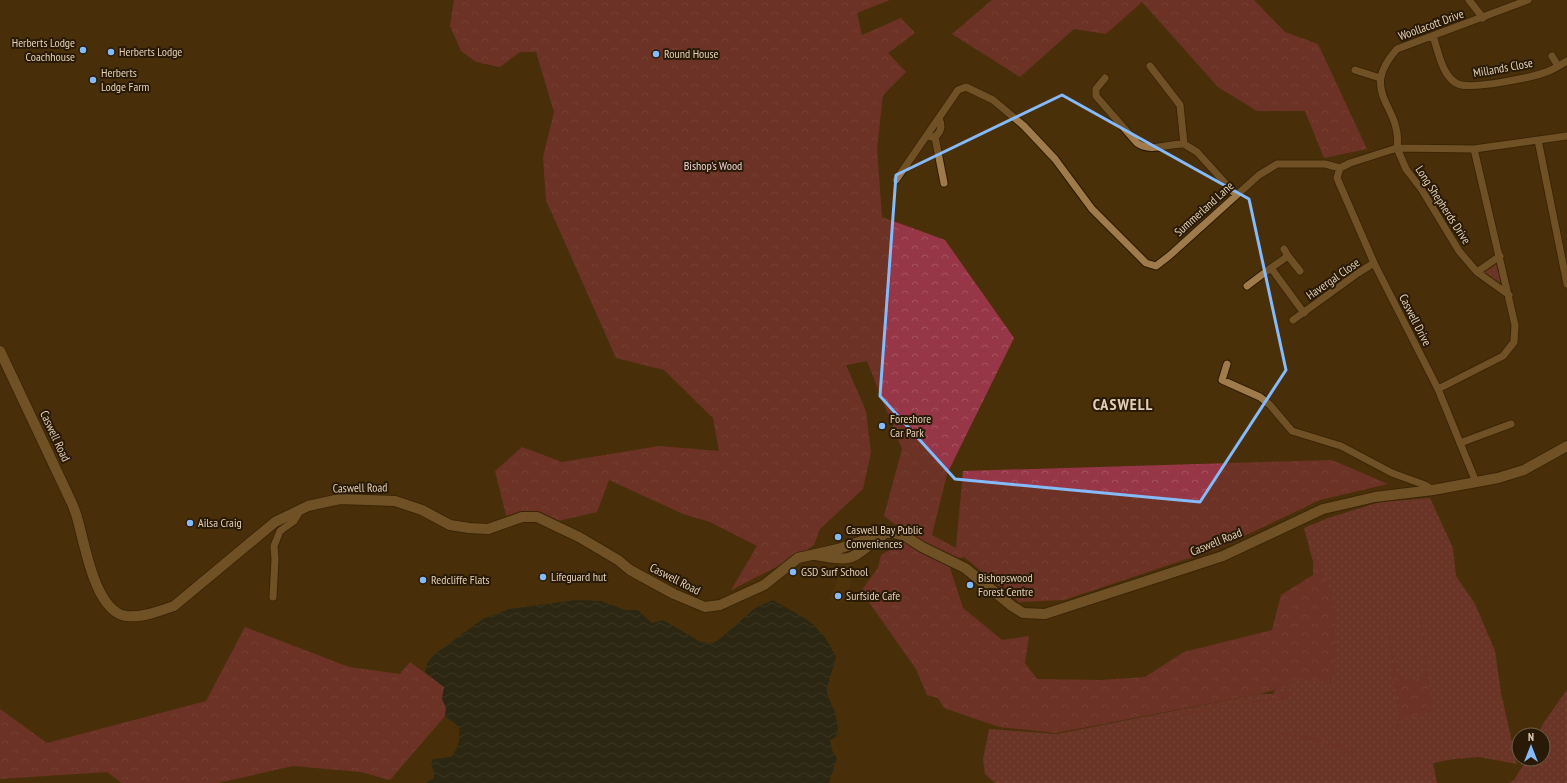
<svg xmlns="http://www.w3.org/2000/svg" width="1567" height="783" viewBox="0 0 1567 783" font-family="'PT Sans Narrow',sans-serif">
	<defs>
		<pattern id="grass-dots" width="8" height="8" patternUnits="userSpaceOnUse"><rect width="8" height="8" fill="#923d4b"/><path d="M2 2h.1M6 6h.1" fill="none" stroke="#a15863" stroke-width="1.8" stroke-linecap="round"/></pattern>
		<pattern id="forest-crowns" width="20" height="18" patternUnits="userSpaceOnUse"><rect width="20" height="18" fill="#973647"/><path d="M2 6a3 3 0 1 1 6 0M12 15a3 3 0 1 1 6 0" fill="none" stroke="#a5525f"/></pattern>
		<pattern id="water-waves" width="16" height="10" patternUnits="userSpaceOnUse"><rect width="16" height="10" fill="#0a1e1d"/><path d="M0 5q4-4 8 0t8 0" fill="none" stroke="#2e3e3c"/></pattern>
	</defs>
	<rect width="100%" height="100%" fill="#493009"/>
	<path fill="#543709" d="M838,563L852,564L848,604L830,600L835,587L839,565Z"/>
	<path fill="url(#grass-dots)" d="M1496,262L1501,279L1500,284L1482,272Z
		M1430,498L1453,548L1456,576L1475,604L1495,651L1501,693L1517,764L1479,757L1454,759L1433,763L1437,783H995L985,774L983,760L989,729L1057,734L1259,694H1273L1324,603L1304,528L1328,518L1380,502Z
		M1567,690V783H1509L1514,780L1527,759H1543V735H1538L1544,722Z"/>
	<path fill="url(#forest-crowns)" d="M454,0H890L857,13L862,35L901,18L915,33L888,53L906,72L883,95L877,149L882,217L945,240L1014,338L947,474L932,535L956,548L963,471L1332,460L1388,484L1320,500L1217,549L1064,600L1019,602L964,557L948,562L963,608L1002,640L1029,636L1025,663L1037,679L1101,680L1145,677L1184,652L1272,630L1281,595L1313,575V551L1323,575L1326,577L1337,610L1334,631L1337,656L1332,684L1300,678L1293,680L1287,687L1259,694L1056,733L999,727L944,708L938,698L927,695L916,669L861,591L878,568L881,555L892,549L904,531L884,516L902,449L867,361L846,365L866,411L871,453L863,489L820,529L814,545L798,556L731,590L757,546L710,522L683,514L609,480L597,512L558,521L540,514L507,519L495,471L522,447L562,462L659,446L719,451L713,418L664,370L616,358L546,200L543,157L554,112L536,52H520L500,67L476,62L461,51L450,26Z
		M992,0H1254L1285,32L1318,44L1367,149L1324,158L1305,111H1257L1218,87L1142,2L1106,34L1074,29L1020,77L952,34Z
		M1383,593L1397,675L1401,678L1415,680L1426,672L1419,611L1421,609L1432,712L1401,719L1397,739L1391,742L1382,743L1395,738L1398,714Z
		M245,627L349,667L400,674L410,662L444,687L442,699L446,708L445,716L390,780L361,772L293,766L218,783H122L107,772L0,779V709L47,743L206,701Z
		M1286,689L1294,692L1287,699L1222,707L1172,719L1170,717C1188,713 1205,708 1223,705C1244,702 1267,702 1286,689Z
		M1289,733L1306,735L1345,746L1357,757L1355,760L1340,749L1330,746L1289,735L1270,734Z"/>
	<path fill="url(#water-waves)" d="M576,600L601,601L625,610H638L652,623L663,620L701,642L713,643L721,638L755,608L773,600C805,619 819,621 836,657L827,688V694L835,712L838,729L836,737L830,740L832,750L837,758L829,783H426L434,778V772L431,765L433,759L451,757C459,747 460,740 459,727L445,716L446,708L442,699L444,687L425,672L427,663L436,653L483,619L509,609Z"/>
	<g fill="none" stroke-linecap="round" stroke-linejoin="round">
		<defs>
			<path id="street" d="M1469,0L1483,18
				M1433,36C1438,50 1442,77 1458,84C1471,90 1537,77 1551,70C1556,68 1562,64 1567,61
				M1552,56L1558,66
				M1150,66L1180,105L1184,144L1197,152L1236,195
				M1355,70L1380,78
				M1105,78L1096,89V96L1137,143C1151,153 1169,143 1184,144
				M931,137H935C942,131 942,126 939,118
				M935,137L944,183
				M1538,140L1567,284
				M1397,148C1403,105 1357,94 1397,49L1528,0
				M1397,148L1406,169L1422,190L1459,251L1477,272L1509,295
				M1340,168L1337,178L1374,263L1438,389L1476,482
				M896,180L958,90L966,87L993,100L1024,126L1055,159L1092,209L1146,263L1156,266L1169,256L1259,175L1277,164H1325L1340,168L1350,163L1397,148L1474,149L1567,136
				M1284,249L1288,256
				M1300,271L1288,256L1271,268L1304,313
				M1477,272L1500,256
				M1247,286L1271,268
				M1293,320L1358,273L1374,263
				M1227,364L1222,380L1260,397L1270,405L1292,431L1341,446L1392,473L1425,485L1433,490
				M1438,389L1503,356L1514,342L1515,325L1474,149
				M1460,443L1511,424
				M273,597L275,559L274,546L280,531L294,521L300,511"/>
			<path id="secondary" d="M0,351L68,495C72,503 76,512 78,521C85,545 95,611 126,616C141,618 160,611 174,606L275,522L308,506L340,499L395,501L422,510L450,525L469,528L488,529L522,517H537L579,537L618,560L630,570L674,594L705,607L720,605L764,585L798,558L838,549L889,532L905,536L922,547L965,568L1012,606L1023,613L1045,614L1223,556L1323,509L1375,497L1433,490L1498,478L1524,470L1567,446
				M816,555C857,563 850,558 882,536"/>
		</defs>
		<use href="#street" stroke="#2a1901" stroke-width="9"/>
		<use href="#secondary" stroke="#2a1901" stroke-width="12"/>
		<use href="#street" stroke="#9f7b4b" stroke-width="7"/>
		<use href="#secondary" stroke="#9f7b4b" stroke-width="10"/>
	</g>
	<path d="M0 0H1567V783H0ZM1062,95L1249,199L1286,370L1200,502L955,479L880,396L896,175Z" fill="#493009" fill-opacity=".55" fill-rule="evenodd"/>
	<path fill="none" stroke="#85bbfb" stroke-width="3" stroke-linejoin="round" d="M1062,95L1249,199L1286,370L1200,502L955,479L880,396L896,175Z"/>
	<g fill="#85bbfb" stroke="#281a06" stroke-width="1.5">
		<circle cx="83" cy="50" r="4"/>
		<circle cx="111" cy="52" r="4"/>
		<circle cx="656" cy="54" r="4"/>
		<circle cx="93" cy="80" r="4"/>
		<circle cx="882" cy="426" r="4"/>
		<circle cx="190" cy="523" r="4"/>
		<circle cx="838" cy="537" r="4"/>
		<circle cx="793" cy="572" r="4"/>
		<circle cx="543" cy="577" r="4"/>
		<circle cx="423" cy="580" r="4"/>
		<circle cx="970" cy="585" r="4"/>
		<circle cx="838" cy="596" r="4"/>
	</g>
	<g text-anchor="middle" stroke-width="4" stroke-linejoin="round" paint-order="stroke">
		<g font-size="12" fill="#e3cfb7" stroke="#281a06">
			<text transform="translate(1431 25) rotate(-20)" y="4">Woollacott Drive</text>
			<text transform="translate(1503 68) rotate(-10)" y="4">Millands Close</text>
			<text transform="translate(1443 205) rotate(57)" y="4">Long Shepherds Drive</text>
			<text transform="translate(1204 209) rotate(-42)" y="4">Summerland Lane</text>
			<text transform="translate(1333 279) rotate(-35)" y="4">Havergal Close</text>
			<text transform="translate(1415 320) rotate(63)" y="4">Caswell Drive</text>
			<text transform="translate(55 436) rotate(65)" y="4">Caswell Road</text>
			<text transform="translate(360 488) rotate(-1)" y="4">Caswell Road</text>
			<text transform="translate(1216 542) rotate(-22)" y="4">Caswell Road</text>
			<text transform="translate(675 579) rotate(27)" y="4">Caswell Road</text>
		</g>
		<g font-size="12" fill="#e3cfb7" stroke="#281a06" text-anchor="start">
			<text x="75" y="47" text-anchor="end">Herberts Lodge<tspan x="75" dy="14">Coachhouse</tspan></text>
			<text x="119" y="56">Herberts Lodge</text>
			<text x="664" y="58">Round House</text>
			<text x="101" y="77">Herberts<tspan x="101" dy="14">Lodge Farm</tspan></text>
			<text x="890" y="423">Foreshore<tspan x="890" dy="14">Car Park</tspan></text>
			<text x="198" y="527">Ailsa Craig</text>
			<text x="846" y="534">Caswell Bay Public<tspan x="846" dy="14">Conveniences</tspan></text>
			<text x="801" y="576">GSD Surf School</text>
			<text x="551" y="581">Lifeguard hut</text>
			<text x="978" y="582">Bishopswood<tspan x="978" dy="14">Forest Centre</tspan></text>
			<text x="431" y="584">Redcliffe Flats</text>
			<text x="846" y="600">Surfside Cafe</text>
		</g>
		<g font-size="12" fill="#edd1d3" stroke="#281a06">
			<text x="713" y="170">Bishop's Wood</text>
		</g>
		<g font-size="16" font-weight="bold" letter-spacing="1" fill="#e3cfb7" stroke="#281a06">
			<text x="1123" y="410">CASWELL</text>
		</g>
	</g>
	<g transform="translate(1531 747)"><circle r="19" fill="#281a06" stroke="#73624d"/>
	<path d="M0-3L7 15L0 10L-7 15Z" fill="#85bbfb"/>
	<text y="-6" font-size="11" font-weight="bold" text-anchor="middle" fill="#e3cfb7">N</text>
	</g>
</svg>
